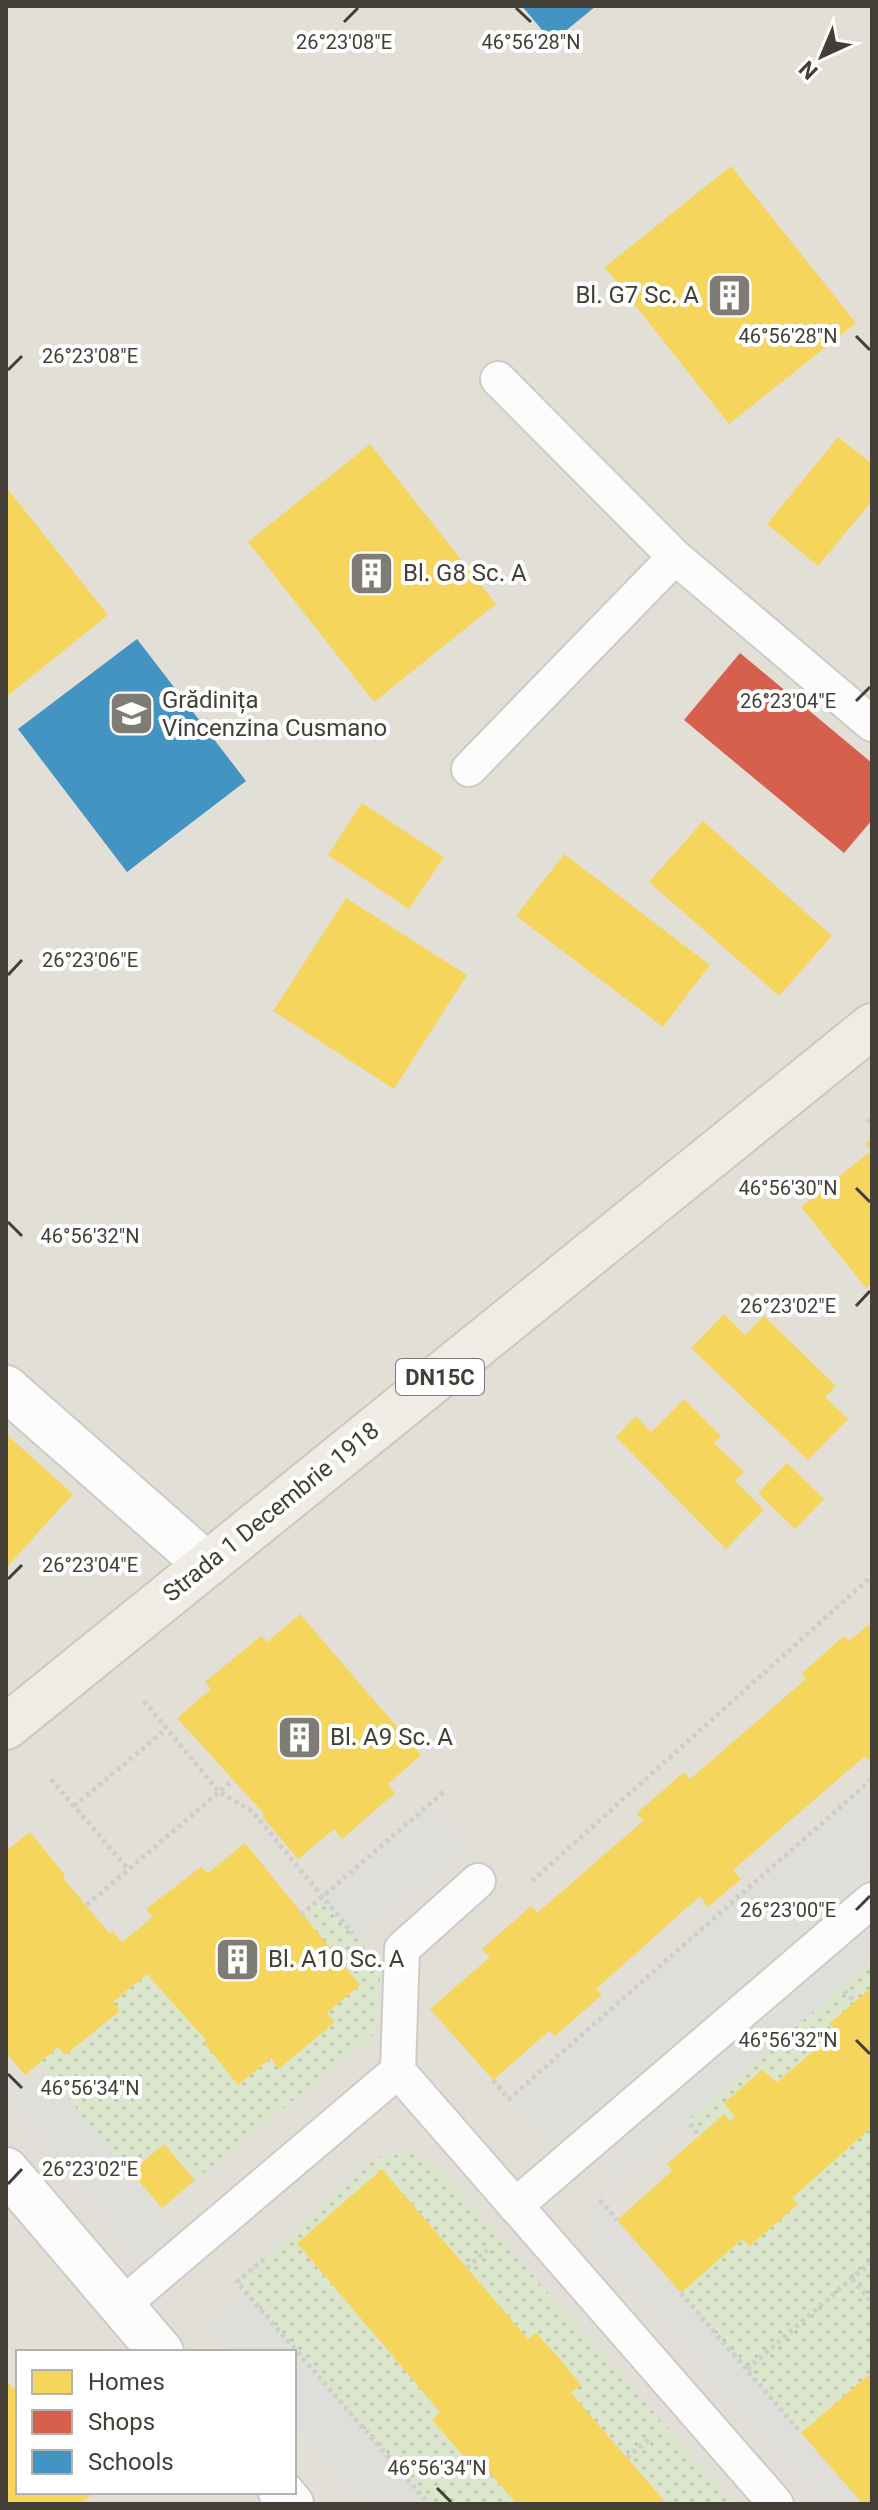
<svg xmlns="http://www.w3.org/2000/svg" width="878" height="2510" viewBox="0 0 878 2510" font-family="Roboto,sans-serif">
	<defs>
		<pattern id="green-dots" width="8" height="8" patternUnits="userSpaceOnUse" patternTransform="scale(2)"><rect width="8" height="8" fill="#dbe6cc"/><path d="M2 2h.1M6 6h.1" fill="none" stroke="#bdc6b0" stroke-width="1.8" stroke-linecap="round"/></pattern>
	</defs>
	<rect width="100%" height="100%" fill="#efede9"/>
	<path fill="#e2dfd7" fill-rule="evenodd" d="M6,6H872V2504H6ZM18,2352H294V2492H18Z"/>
	<path fill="url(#green-dots)" d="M322,1897L381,1966L376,2032L196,2179L165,2142L128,2172L39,2063L58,2047L66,2054L120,2011L113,2002L147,1974L206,2040L238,2085L271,2058L279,2069L335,2023L327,2013L360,1985L301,1915Z
		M872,1960V1987L836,2032L777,2082L762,2070L724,2103L735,2117L730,2121L724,2115L699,2136L687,2121Z
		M872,2127V2372L801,2433L681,2293L742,2239L750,2246L797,2204L792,2198Z
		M416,2153L441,2171L734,2504H667L571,2393L559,2358L536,2333L528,2339L383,2170L297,2244L440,2412L433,2420L481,2476L488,2471L517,2504H429L237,2282L378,2157Z"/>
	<path fill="#e0deda" d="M872,1779V1870L550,2145L509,2099Z
		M430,1804L467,1847L358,1940L322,1897Z
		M872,1929V1960L599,2198L863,2504H819L584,2234L614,2152Z
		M6,2064L22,2083L42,2067L175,2230L138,2261L9,2101L6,2103Z
		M246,2292L429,2504H360L294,2428V2352H229L207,2326Z"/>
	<path fill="#f6d55c" d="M731,166L856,323L729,424L605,267Z
		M838,437L872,464V501L818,566L767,524Z
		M370,444L496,604L374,702L248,542Z
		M6,487L108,615L6,697Z
		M362,803L444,857L409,909L328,855Z
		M703,821L832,936L779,996L649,882Z
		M564,854L710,965L663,1027L516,916Z
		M346,898L467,975L394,1089L273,1011Z
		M872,1138V1283L866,1288L801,1207L871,1151L865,1144Z
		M724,1314L745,1335L764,1316L836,1386L825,1397L848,1419L808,1460L691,1348Z
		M684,1399L721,1436L714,1443L744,1472L735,1481L764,1510L726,1549L616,1437L636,1416L651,1432Z
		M6,1434L73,1494L6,1568Z
		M787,1463L824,1499L795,1529L758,1493Z
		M300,1614L421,1755L388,1784L395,1793L342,1839L334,1829L298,1859L262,1816L265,1815L177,1718L211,1689L205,1682L261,1636L267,1642Z
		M872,1622V1763L865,1756L733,1870L741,1879L708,1907L700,1896L596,1989L602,1995L555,2036L549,2031L493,2080L430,2009L490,1957L482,1949L531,1906L537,1913L643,1821L637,1813L684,1772L690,1779L806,1679L801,1674L844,1636L849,1641Z
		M30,1832L65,1875L63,1878L110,1934L112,1931L122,1942L153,1917L146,1909L201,1867L208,1873L245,1843L360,1985L327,2013L335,2022L279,2069L271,2058L238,2085L204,2043L206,2040L147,1974L113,2002L120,2011L65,2055L58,2047L25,2075L6,2053V1851Z
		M872,1987V2127L792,2198L798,2204L750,2246L742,2239L681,2293L617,2220L672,2171L667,2164L724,2114L730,2121L735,2117L724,2103L762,2070L777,2082L836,2032L829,2024Z
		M164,2144L195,2180L162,2208L131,2172Z
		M382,2169L528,2339L536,2333L559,2358L581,2385L571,2393L667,2504H517L488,2471L482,2477L432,2420L440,2412L297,2243Z
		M872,2372V2504H863L801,2433Z
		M6,2380L13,2389L18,2386V2492H95L80,2504H6Z"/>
	<path fill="#d6604d" d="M740,653L872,763V820L844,853L684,720Z"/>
	<path fill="#4393c3" d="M522,6H596L552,42Z
		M137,639L246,781L127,872L18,729Z"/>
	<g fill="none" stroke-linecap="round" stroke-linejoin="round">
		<defs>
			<path id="lane" d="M498,379L675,557L872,724
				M469,769L675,557
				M478,1881L402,1949L398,2071L776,2504
				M515,2206L872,1900
				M122,2305L398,2071"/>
			<path id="street" d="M6,1388L206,1564
				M6,2170L161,2352
				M281,2492L291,2504"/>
			<path id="primary" d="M6,1727L872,1026"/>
		</defs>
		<use href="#lane" stroke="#cdcbc7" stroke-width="38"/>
		<use href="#street" stroke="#cdcbc7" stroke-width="48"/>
		<use href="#primary" stroke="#cfc8b9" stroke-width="48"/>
		<path stroke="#cfcecb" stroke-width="5" stroke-dasharray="4 4" stroke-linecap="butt" d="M868,1119L872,1125
			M144,1701L219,1792L252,1811L353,1934
			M51,1779L128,1869
			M74,1806L166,1729
			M532,1881L872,1576
			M87,1905L233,1780
			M301,1915L446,1790
			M844,1991L855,2002
			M493,2080L509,2099L872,1779
			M690,2124L699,2136
			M600,2200L617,2220
			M264,2259L237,2282L429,2504
			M467,2268L487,2250
			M852,2279L872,2302
			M681,2293L801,2433
			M747,2369L872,2261
			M627,2458L651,2437"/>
		<use href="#lane" stroke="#fdfcfc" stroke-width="34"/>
		<use href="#street" stroke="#fdfcfc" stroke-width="44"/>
		<use href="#primary" stroke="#efece5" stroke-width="44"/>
	</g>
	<path fill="none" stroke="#433f37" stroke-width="3" d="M516,8L531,22M344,22L358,8M856,336L870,350M8,370L22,356M856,701L870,687M8,975L22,960M856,1188L870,1202M8,1222L22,1236M856,1306L870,1291M8,1579L22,1565M856,1910L870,1896M856,2040L870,2054M8,2074L22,2088M8,2184L22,2169M437,2488L451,2502"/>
	<defs>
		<symbol id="building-square" viewBox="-11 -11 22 22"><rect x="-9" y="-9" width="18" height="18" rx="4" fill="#7f7c75" stroke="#fff"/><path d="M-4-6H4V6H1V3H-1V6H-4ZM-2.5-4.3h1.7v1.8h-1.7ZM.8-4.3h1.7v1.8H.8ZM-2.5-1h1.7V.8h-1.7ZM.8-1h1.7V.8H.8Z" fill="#fff"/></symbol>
		<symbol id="school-square" viewBox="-11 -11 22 22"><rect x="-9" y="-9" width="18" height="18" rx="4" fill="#7f7c75" stroke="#fff"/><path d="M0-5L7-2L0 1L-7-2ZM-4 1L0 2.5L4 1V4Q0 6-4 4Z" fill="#fff"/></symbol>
	</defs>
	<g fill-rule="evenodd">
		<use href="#building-square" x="704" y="270" width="51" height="51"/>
		<use href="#building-square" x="346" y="548" width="51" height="51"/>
		<use href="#school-square" x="106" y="688" width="51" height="51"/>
		<use href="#building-square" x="274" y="1712" width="51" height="51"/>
		<use href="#building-square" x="212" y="1934" width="51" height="51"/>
	</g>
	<g text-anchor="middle" stroke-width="8" stroke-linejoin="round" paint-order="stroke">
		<rect fill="#fff" stroke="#7b7973" stroke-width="2" x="396" y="1359" width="88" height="36" rx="6"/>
		<g font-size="22" font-weight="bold" fill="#433f37">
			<text x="440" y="1385">DN15C</text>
		</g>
		<g font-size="24" fill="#433f37" stroke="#fff" text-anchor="start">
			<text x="699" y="303" text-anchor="end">Bl. G7 Sc. A</text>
			<text x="403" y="581">Bl. G8 Sc. A</text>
			<text x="162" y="708">Grădinița<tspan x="162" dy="28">Vincenzina Cusmano</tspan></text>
			<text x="330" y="1745">Bl. A9 Sc. A</text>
			<text x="268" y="1967">Bl. A10 Sc. A</text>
		</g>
		<g font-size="24" fill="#433f37" stroke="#fff">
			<text transform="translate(271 1512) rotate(-39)" y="8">Strada 1 Decembrie 1918</text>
		</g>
	</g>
	<g font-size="20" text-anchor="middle" fill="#433f37" stroke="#fff" stroke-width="8" stroke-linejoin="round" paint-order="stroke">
		<text x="531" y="49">46°56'28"N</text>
		<text x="344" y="49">26°23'08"E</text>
		<text x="788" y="343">46°56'28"N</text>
		<text x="90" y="363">26°23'08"E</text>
		<text x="788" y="708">26°23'04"E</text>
		<text x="90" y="967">26°23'06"E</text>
		<text x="788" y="1195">46°56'30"N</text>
		<text x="90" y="1243">46°56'32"N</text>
		<text x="788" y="1313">26°23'02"E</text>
		<text x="90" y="1572">26°23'04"E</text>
		<text x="788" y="1917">26°23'00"E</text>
		<text x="788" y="2047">46°56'32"N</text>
		<text x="90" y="2095">46°56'34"N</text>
		<text x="90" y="2176">26°23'02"E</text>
		<text x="437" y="2475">46°56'34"N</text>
	</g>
	<rect width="878" height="2510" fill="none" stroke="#433f37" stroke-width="16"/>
	<rect x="16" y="2350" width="280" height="144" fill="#ffffff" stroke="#b4b2af" stroke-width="2"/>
	<rect x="32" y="2370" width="40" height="24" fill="#f6d55c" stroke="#b4b2af" stroke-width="2"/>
	<text x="88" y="2390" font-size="24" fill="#433f37">Homes</text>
	<rect x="32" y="2410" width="40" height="24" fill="#d6604d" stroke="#b4b2af" stroke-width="2"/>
	<text x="88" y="2430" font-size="24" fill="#433f37">Shops</text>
	<rect x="32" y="2450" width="40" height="24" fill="#4393c3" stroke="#b4b2af" stroke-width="2"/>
	<text x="88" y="2470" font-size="24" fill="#433f37">Schools</text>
	<g transform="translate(822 56) rotate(224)" stroke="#ffffff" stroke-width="6" paint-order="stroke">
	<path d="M0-6L14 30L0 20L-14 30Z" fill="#433f37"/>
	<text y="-12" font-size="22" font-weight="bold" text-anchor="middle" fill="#433f37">N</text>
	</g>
</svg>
